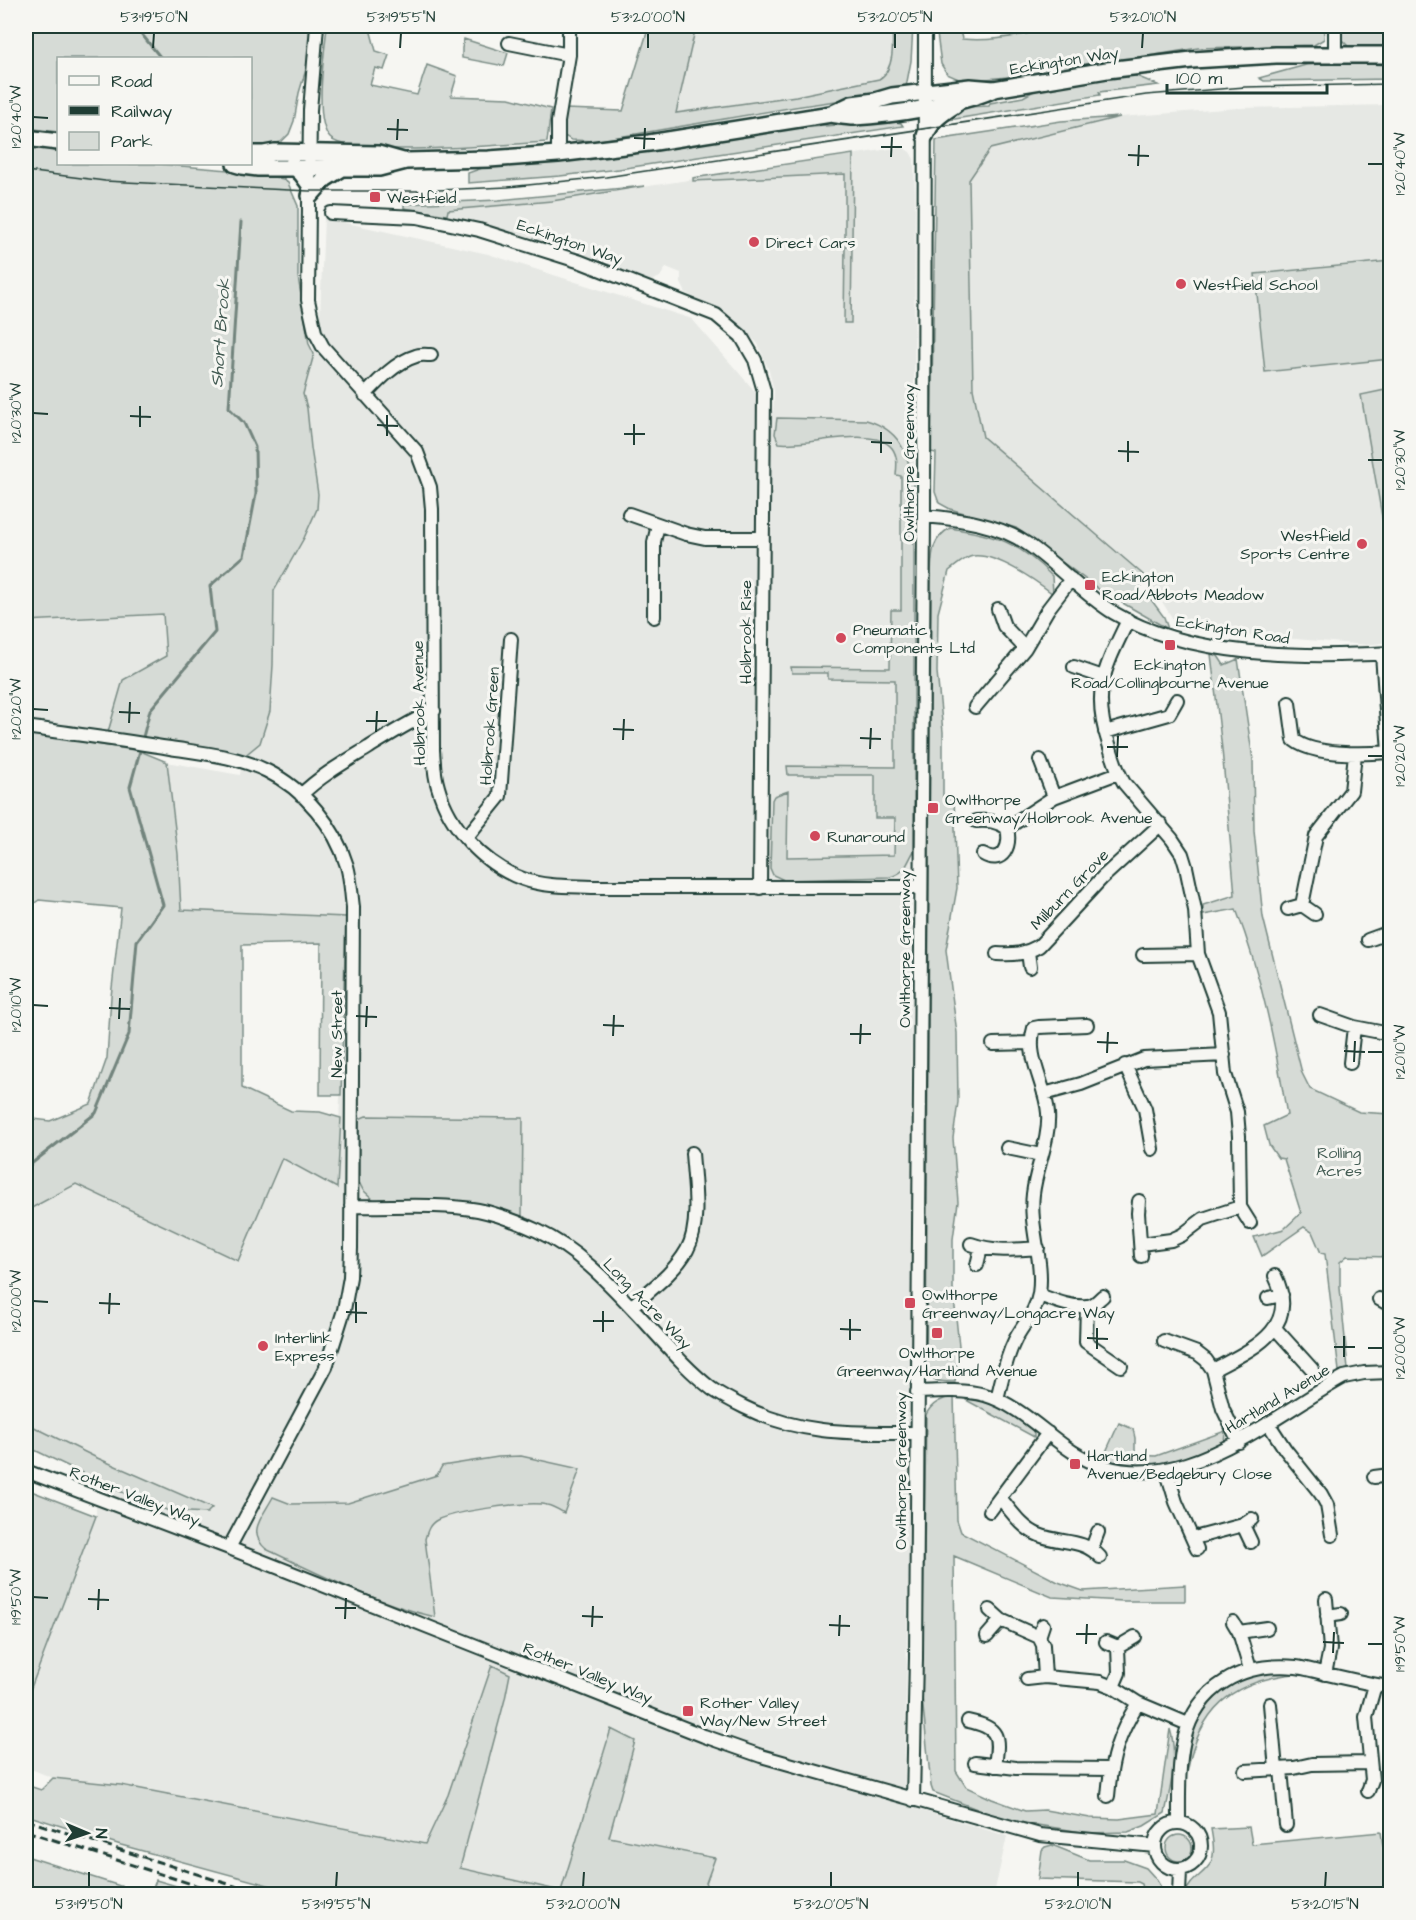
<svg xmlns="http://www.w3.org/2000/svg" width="1416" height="1920" viewBox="0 0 1416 1920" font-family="'Architects Daughter',sans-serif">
	<rect width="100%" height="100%" fill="#f6f6f2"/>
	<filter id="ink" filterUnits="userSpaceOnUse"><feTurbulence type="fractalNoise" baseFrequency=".0167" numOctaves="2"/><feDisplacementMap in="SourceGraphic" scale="12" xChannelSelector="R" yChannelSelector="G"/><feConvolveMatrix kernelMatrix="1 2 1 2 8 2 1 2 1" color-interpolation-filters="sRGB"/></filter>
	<g filter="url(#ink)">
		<path fill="#e6e8e4" d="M696,26H892L893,44L888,71L886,75L879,79L796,96L676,113Z
			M1390,105V642L1367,645L1176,629L1171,616L1147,578L983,437L973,389L969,179L990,149L1120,117L1238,108Z
			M902,147L910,152L914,159L915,193L910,1462L904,1805L1007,1836L994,1894H702L714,1858L609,1838L635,1741L611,1729L561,1891L460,1868L505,1699L509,1675L492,1665L448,1795L426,1844L121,1785L53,1778L26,1767V1701L96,1516L95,1457L26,1423V1211L76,1184L238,1260L282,1158L337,1187L346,917L180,910L178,854L167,762L240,775L243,757L273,665L274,591L304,538L317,509L307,408L303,394L309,373L320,316L324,218L488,254L692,319L773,412L774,391L769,371L758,344L732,317L686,293L681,283V273L666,267L660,277L651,281L610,265L447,215V210L552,201Z
			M163,614L166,656L123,681L105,745L26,733V621Z"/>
		<path fill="#d6dbd6" stroke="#7a8c85" stroke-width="1.5" d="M26,26H311L307,66L299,93L294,121L289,134L281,142L267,145H251L250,58H58V132L26,128Z
			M327,26H371L370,29L376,51L389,55L384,70L375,68L370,85L417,95L427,65L457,76L451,96L509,98L551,109L547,142C512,144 350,159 330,138C313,120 325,50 327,26Z
			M649,26H696L676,113L796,96L879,79C895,70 893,42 892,26H913L911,61L906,87L897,92L795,107L595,141L571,140L565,136L562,128L565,109L623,111Z
			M936,26H959L962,39C1001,43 1035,30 1072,26H1325L1324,39L1314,45L1198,48L1032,75L963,81L947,74L941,64Z
			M1338,26H1390V49L1349,47L1339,37Z
			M464,39L508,53L504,66L462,58V48Z
			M1341,63L1390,65V79L1264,81L1259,78L1306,65Z
			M1129,73L1158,85L1099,92L1100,95L955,119L947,120L944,116L962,107L989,106L990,103L1023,97L1043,86Z
			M1120,117L990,149L969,180L973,389L983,437L1147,578L1141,586L1164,617L1168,629L1100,590L1016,528L950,509L939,503L935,492L936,453L931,452L936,140L1061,121Z
			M889,121L901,123L903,126L619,169L560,176L468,183V173L488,166L614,155L786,129Z
			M26,146L58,150V164H158L252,172L283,179L288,183L298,206V277L309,344L314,354L303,394L307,408L311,448L318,494L317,509L304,538L274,591L273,665L270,711L260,743L243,757L196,747L108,732L123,680L166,656L163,614L26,621Z
			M853,154L852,241H845V174L693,181V178Z
			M645,186L552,201L448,210L447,215L404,208V204L499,200Z
			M845,246H852L851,323H844Z
			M1390,261V359L1265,372L1255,274Z
			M1390,389V563L1361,395Z
			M777,418L866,420C901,430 906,452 914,483V851C906,864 907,872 890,877L784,880L773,875L770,868L772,800L774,796L788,791L787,857L894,855L895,818H875V775H788L787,766L895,767V680L828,679V673H792L791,667L890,668L891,610H901V476L896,475C897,466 898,456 892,448C874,425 806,447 779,443L775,434Z
			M950,528C995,535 1019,542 1052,576L1053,594C1035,580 996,553 973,556C965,557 956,566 949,571L938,613L937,672L943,732V797H954L957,888L946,950L957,1033L958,1102L953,1138L958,1202L953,1239V1289L959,1346L955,1382C943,1382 931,1383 926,1370L931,574C932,554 931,539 950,528Z
			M1211,654L1218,656L1224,665L1238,659L1253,760L1254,831L1263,917L1302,1073L1310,1089L1359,1112L1390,1114V1257L1347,1256L1340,1262V1288L1348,1369L1339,1371L1325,1254L1321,1253L1312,1232L1304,1227L1262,1256L1254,1237L1284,1229L1301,1213L1284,1159L1278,1158L1269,1145L1264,1126L1287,1115C1275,1044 1262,977 1236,909L1203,915V905L1235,895L1222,749Z
			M26,733L140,751L167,762L178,854L181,910L346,917L341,1095H320L321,943L242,945V1088L291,1111L320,1112L341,1118L337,1188L282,1158L238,1261L76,1184L26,1211V1118L50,1121L91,1104L107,1058L111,997L121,908L39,900L26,909Z
			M366,1116L523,1118L522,1216L464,1202L374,1200L363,1190L359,1182V1119Z
			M954,1396L957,1520L961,1532L1058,1582L1083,1591L1185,1585V1601H1123L1052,1597L954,1556L956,1771L966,1787L992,1799L1025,1811L1045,1810L1090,1818L1119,1819L1158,1814L1170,1729C1178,1755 1171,1787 1165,1813L1144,1826L1128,1832L1088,1833L1005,1820L933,1792L931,1786L922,1697L926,1415C931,1403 942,1399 954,1396Z
			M968,1397C994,1402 1012,1412 1032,1430L1034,1433V1437L966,1400Z
			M26,1423L95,1457L212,1508L207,1513L169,1511L124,1493L26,1446Z
			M1119,1423L1133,1429L1135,1438V1455L1156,1456L1225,1431L1224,1443C1184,1461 1151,1472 1107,1460L1108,1457L1105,1454Z
			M521,1456L580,1469L564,1513C559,1510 553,1506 547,1505C530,1500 453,1512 437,1520C429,1524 427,1532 425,1539L435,1617C376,1603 321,1575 266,1549C246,1532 263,1516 273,1497L291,1504L348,1503L437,1475L442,1466L498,1457Z
			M26,1489L96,1516L26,1701Z
			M492,1665L510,1674L505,1699L460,1868L561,1891L611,1729L635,1741L609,1837L715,1858L702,1894H301L121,1845L26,1815V1785L41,1790L53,1778L121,1785L425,1844L448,1795Z
			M1286,1672L1294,1674C1231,1681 1199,1709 1187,1773C1189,1738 1194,1717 1220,1693C1227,1687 1236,1681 1244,1678C1257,1673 1272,1673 1286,1672Z
			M1249,1827L1252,1844L1381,1832L1383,1846H1390V1894H1185C1189,1882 1199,1877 1207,1868C1217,1858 1213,1841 1211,1829Z
			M1166 1848a13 13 0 1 1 26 0a13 13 0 1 1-26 0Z
			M1052,1845L1089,1860H1124L1146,1868L1156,1879L1165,1894H1144L1142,1884L1138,1882L1038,1879L1042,1850L1045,1847Z
			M26,1856L145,1894H26Z
			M156,1880L203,1894H151Z"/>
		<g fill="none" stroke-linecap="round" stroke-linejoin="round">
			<path stroke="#72847d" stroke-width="3" d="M135,26L161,58
				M142,741L150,710L215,632L210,586L244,556L256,494L255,447L244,423L229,408L241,222
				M26,1168L96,1113L129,1034L137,941L163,905L130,787L141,747"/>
			<defs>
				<path id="minor" d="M317,26L310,110L308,300L315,332L323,347L417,452L430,487L432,509L433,750C434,762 434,775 438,787C449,827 484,865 523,879C545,887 570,886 592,887H921
					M509,43L569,55
					M1335,55V26
					M558,154V122L569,55V26
					M331,213L417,217L479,230L581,262L716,315L741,336L755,360L764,391L760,888
					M365,395C379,380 396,362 416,356C420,354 427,355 431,355
					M629,514L686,534L705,538H762
					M924,516C960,519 999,524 1029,545C1059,566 1083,594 1114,613C1189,658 1306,658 1390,653
					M998,609L1004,626L1025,648
					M654,617V542L658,525
					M1128,620C1105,668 1091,691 1109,744C1113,758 1117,771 1124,783L1172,839L1182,854L1186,867L1195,910L1198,954L1219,1012L1225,1074L1237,1112L1239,1136L1240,1207L1250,1223
					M1382,654L1389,752
					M1074,667L1103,677
					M1289,703L1294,740C1314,756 1365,754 1390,752
					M975,707L1025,648L1048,609L1071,579
					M26,727C73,734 122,740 170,748C202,753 237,756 267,771C304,789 335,826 347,866C351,880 351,893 353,907L351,1248L350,1277L344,1310L326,1367L229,1548
					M1105,732L1169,714L1177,700
					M1040,760L1054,797
					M301,795C320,776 345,762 368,748C389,735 410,721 434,711
					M976,821C988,820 997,821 1007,828C1011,845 1004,866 983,854
					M1007,828L1054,797L1118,773
					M466,838L500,796L511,639
					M1288,909L1302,905
					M1315,914L1302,905L1316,836L1351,791L1355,754
					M1368,940L1390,932
					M1028,952L1030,967
					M997,954C1014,955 1025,954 1039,946L1102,878L1161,824
					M1143,955L1198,954
					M1320,1015L1354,1027L1390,1034
					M993,1044L1032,1043
					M1350,1063L1354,1027
					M1125,1065L1145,1109L1152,1149
					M1044,1094L1081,1084L1144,1059L1224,1055
					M1007,1148L1041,1155
					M1139,1201L1138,1213L1141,1256
					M351,1206C393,1207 437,1203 478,1210C499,1214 520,1223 538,1231C576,1249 605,1279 633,1309C659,1336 682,1366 712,1389C722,1396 734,1402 744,1407C802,1436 855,1433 917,1433
					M971,1244C993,1252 1015,1250 1038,1248
					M1141,1244L1171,1240L1182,1235L1203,1219L1240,1207
					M977,1265L981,1248
					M1039,1295C1053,1300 1072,1308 1087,1306C1094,1306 1098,1300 1103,1296
					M1268,1298L1282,1295
					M1379,1299L1390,1305
					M1087,1306L1086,1342L1121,1366
					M631,1307C650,1290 674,1273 687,1250C701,1225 694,1181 692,1153
					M1275,1328L1312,1369
					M1164,1341L1197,1353L1206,1360L1213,1370L1223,1409L1239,1442
					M1213,1370C1252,1349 1301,1329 1275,1276
					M917,1392C939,1391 963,1389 985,1395C1019,1405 1044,1433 1073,1452C1167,1512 1265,1420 1344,1377L1364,1373L1390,1372
					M997,1399C1002,1380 1005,1360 1014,1342C1021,1326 1036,1313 1039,1294C1044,1260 1029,1227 1033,1194C1036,1167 1050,1140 1048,1113C1046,1085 1025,1056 1034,1028L1039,1027L1087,1025
					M1268,1423L1285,1449L1321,1494L1327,1505L1332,1535
					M1166,1469L1176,1502L1197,1549
					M26,1471L229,1548L704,1736L761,1756L1040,1835L1155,1846
					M1374,1477L1390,1475
					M1001,1499C1012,1512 1023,1529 1039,1535C1061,1544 1083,1538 1100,1557
					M990,1511L1048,1433
					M1243,1525L1251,1542
					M1194,1538L1243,1525L1252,1519
					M1092,1548L1098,1532
					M1327,1616L1341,1614
					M1001,1620L1039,1637L1043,1645L1045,1677
					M1233,1622L1239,1632L1250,1669
					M1239,1632L1267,1628
					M987,1636L1001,1620L990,1610
					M1039,1637L1043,1625
					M1106,1642L1118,1647L1135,1637
					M1325,1674L1330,1649L1326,1599
					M1027,1679L1045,1677L1100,1682L1113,1687L1138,1703L1188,1724
					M1113,1687L1119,1673L1118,1647
					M1270,1704L1276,1769
					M968,1721C1000,1728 999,1736 995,1766
					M975,1763L1016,1768L1110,1769
					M1281,1769L1286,1825
					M1245,1771L1294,1768L1312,1764L1370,1763
					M1368,1791L1372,1780L1366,1717L1375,1685
					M1108,1796C1111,1758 1118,1735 1138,1703
					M913,1800L916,1658L924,516L925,26
					M1155 1846a23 23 0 1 1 46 0a23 23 0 1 1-46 0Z
					M1179,1823C1179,1796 1178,1766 1184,1740C1197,1686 1243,1662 1296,1667C1306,1668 1317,1672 1327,1674C1348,1679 1369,1684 1390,1687
					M1179,1894L1180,1870"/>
				<path id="major" d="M831,114C838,115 846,117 854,117C893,115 957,105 992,90
					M925,136C931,121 942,113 955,105
					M26,138L58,142
					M250,154H264L275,152L378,154L403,161
					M235,164L242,166L258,168H379L406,161L489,159L558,154L649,143L831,114L852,104L875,101L892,96L970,87L994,89L1107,70L1192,60L1276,55H1390
					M292,165L302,174L310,185
					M310,196L325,179L341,169"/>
			</defs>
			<use href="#minor" stroke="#1f3d34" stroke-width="16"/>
			<use href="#major" stroke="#1f3d34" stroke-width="20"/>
			<use href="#minor" stroke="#f6f6f2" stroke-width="12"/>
			<use href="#major" stroke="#f6f6f2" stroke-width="15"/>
			<path stroke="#1f3d34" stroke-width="1.5" d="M26,171L105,181L310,191H415L508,187L606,177L1146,95L1245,87L1390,84"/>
			<path stroke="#1f3d34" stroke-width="3" stroke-dasharray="9 4.5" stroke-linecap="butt" d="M26,1820L260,1894
				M26,1831L223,1894"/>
		</g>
	</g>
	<path fill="none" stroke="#1f3d34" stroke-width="2" d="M153,48L154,33M400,48L401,33M648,48V33M895,48V33M1142,48L1143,33M33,117L48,118M387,129L408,130M634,138L655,139M397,140L398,119M881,147H902M644,149L645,128M1128,155L1149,156M891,157L892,137M1368,164H1383M1138,166L1139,145M33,413L48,414M130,416L151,417M377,425L398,426M140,427V406M624,434H645M387,436V415M871,442L892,443M634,445V424M1118,451L1139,452M881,453V432M1368,460H1383M1128,462V441M33,709L48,710M119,712L140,713M366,721H387M129,723L130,702M613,729L634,730M376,732L377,711M860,738L881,739M623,740L624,719M1107,747H1128M870,749L871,728M1368,756H1383M1117,757L1118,736M33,1005L48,1006M109,1008L130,1009M356,1016L377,1017M119,1019L120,998M603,1025L624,1026M366,1027L367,1006M850,1034H871M613,1036L614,1015M1097,1042L1118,1043M860,1044L861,1024M1344,1051L1365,1052M1368,1052H1383M1107,1053L1108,1032M1354,1062L1355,1041M33,1301L48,1302M99,1303L120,1304M346,1312L367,1313M109,1314L110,1293M593,1321H614M356,1323V1302M840,1329L861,1330M603,1332V1311M1087,1338L1108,1339M850,1340V1319M1334,1347H1355M1368,1348H1383M1097,1349V1328M1344,1357V1336M33,1597L48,1598M88,1599L109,1600M335,1608H356M98,1610L99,1589M582,1616L603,1617M345,1619L346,1598M829,1625L850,1626M592,1627L593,1606M1076,1634H1097M839,1636L840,1615M1323,1642L1344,1643M1086,1644L1087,1624M1368,1644H1383M1333,1653L1334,1632M89,1887V1872M336,1887L337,1872M583,1887L584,1872M831,1887V1872M1078,1887V1872M1325,1887L1326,1872"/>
	<g fill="#d1495b" stroke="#f6f6f2" stroke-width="2">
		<rect x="369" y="191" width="12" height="12" rx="3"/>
		<circle cx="754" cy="242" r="6"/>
		<circle cx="1181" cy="284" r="6"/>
		<circle cx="1362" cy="544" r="6"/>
		<rect x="1084" y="579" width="12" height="12" rx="3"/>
		<circle cx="841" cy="638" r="6"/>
		<rect x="1164" y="639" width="12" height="12" rx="3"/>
		<rect x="927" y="802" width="12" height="12" rx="3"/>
		<circle cx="815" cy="836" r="6"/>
		<rect x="904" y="1297" width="12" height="12" rx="3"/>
		<rect x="931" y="1327" width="12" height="12" rx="3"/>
		<circle cx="263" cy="1346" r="6"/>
		<rect x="1069" y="1458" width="12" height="12" rx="3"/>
		<rect x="682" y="1705" width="12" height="12" rx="3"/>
	</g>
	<g text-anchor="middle" stroke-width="6" stroke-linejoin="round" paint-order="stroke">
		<g font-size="16" fill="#1f3d34" stroke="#f6f6f2">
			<text transform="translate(1064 60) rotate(-9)" y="6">Eckington Way</text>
			<text transform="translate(570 241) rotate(19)" y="6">Eckington Way</text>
			<text transform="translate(908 463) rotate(-90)" y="6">Owlthorpe Greenway</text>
			<text transform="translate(1233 629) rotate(9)" y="6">Eckington Road</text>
			<text transform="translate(745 632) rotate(-90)" y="6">Holbrook Rise</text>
			<text transform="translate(418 703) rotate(-91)" y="6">Holbrook Avenue</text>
			<text transform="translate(489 726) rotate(-86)" y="6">Holbrook Green</text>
			<text transform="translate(1069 889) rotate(-46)" y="6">Milburn Grove</text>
			<text transform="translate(904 949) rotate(-90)" y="6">Owlthorpe Greenway</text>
			<text transform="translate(336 1034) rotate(-90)" y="6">New Street</text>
			<text transform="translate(648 1303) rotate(46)" y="6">Long Acre Way</text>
			<text transform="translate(1277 1398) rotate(-31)" y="6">Hartland Avenue</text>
			<text transform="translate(900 1471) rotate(-90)" y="6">Owlthorpe Greenway</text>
			<text transform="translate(135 1495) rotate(21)" y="6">Rother Valley Way</text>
			<text transform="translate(588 1672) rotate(22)" y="6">Rother Valley Way</text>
		</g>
		<g font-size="16" fill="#1f3d34" stroke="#f6f6f2" text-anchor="start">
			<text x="387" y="203">Westfield</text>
			<text x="766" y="248">Direct Cars</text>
			<text x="1193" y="290">Westfield School</text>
			<text x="1350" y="541" text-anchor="end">Westfield<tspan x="1350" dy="18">Sports Centre</tspan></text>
			<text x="1102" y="582">Eckington<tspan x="1102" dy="18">Road/Abbots Meadow</tspan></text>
			<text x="853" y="635">Pneumatic<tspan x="853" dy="18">Components Ltd</tspan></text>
			<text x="1170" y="670" text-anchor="middle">Eckington<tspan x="1170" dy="18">Road/Collingbourne Avenue</tspan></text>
			<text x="945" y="805">Owlthorpe<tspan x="945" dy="18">Greenway/Holbrook Avenue</tspan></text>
			<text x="827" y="842">Runaround</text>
			<text x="922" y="1300">Owlthorpe<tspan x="922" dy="18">Greenway/Longacre Way</tspan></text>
			<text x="275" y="1343">Interlink<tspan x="275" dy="18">Express</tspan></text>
			<text x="937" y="1358" text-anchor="middle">Owlthorpe<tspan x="937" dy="18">Greenway/Hartland Avenue</tspan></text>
			<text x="1087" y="1461">Hartland<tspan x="1087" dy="18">Avenue/Bedgebury Close</tspan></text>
			<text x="700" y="1708">Rother Valley<tspan x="700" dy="18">Way/New Street</tspan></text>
		</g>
		<g font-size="16" fill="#445d54" stroke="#f6f6f2">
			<text x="1339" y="1158">Rolling<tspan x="1339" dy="18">Acres</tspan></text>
		</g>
		<g font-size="18" font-style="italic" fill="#425a52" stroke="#f6f6f2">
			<text transform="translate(220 333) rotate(-86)" y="6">Short Brook</text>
		</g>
	</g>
	<rect width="1416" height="1920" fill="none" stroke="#f6f6f2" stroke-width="66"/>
	<rect x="57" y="57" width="195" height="108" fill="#f6f6f2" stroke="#a0aca6" stroke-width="1.5"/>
	<rect x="69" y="76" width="30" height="9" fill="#f6f6f2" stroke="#a0aca6" stroke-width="1.5"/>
	<text x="111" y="87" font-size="18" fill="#1f3d34">Road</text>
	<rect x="69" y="106" width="30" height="9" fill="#1f3d34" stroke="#a0aca6" stroke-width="1.5"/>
	<text x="111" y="117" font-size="18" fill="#1f3d34">Railway</text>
	<rect x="69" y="132" width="30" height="18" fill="#d6dbd6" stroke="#a0aca6" stroke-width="1.5"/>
	<text x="111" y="147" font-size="18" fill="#1f3d34">Park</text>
	<g transform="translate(87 1833) rotate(92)" stroke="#f6f6f2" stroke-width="4.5" paint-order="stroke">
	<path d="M0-4.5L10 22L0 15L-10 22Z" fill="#1f3d34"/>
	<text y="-9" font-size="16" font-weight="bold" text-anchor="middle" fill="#1f3d34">N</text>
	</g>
	<path d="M1167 84v9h160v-9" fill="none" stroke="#1f3d34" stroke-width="3"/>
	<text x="1176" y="84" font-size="18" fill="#1f3d34" stroke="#f6f6f2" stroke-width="4.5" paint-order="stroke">100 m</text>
	<rect x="33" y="33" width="1350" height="1854" fill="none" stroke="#1f3d34" stroke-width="2"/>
	<g font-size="15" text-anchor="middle" fill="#1f3d34">
		<text x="154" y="22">53°19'50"N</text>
		<text x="401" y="22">53°19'55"N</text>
		<text x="648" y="22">53°20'00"N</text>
		<text x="895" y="22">53°20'05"N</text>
		<text x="1143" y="22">53°20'10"N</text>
		<text transform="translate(16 117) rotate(-90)" y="5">1°20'40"W</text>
		<text transform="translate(1400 164) rotate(-90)" y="5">1°20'40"W</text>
		<text transform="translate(16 413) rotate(-90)" y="5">1°20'30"W</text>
		<text transform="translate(1400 460) rotate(-90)" y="5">1°20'30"W</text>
		<text transform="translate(16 709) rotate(-90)" y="5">1°20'20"W</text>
		<text transform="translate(1400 756) rotate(-90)" y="5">1°20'20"W</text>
		<text transform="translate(16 1005) rotate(-90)" y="5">1°20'10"W</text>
		<text transform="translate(1400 1052) rotate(-90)" y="5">1°20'10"W</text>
		<text transform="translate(16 1301) rotate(-90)" y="5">1°20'00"W</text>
		<text transform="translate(1400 1348) rotate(-90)" y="5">1°20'00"W</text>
		<text transform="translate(16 1597) rotate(-90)" y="5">1°19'50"W</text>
		<text transform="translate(1400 1644) rotate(-90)" y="5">1°19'50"W</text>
		<text x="89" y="1909">53°19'50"N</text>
		<text x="336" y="1909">53°19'55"N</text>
		<text x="583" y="1909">53°20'00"N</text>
		<text x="831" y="1909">53°20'05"N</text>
		<text x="1078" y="1909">53°20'10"N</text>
		<text x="1325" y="1909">53°20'15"N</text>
	</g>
</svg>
